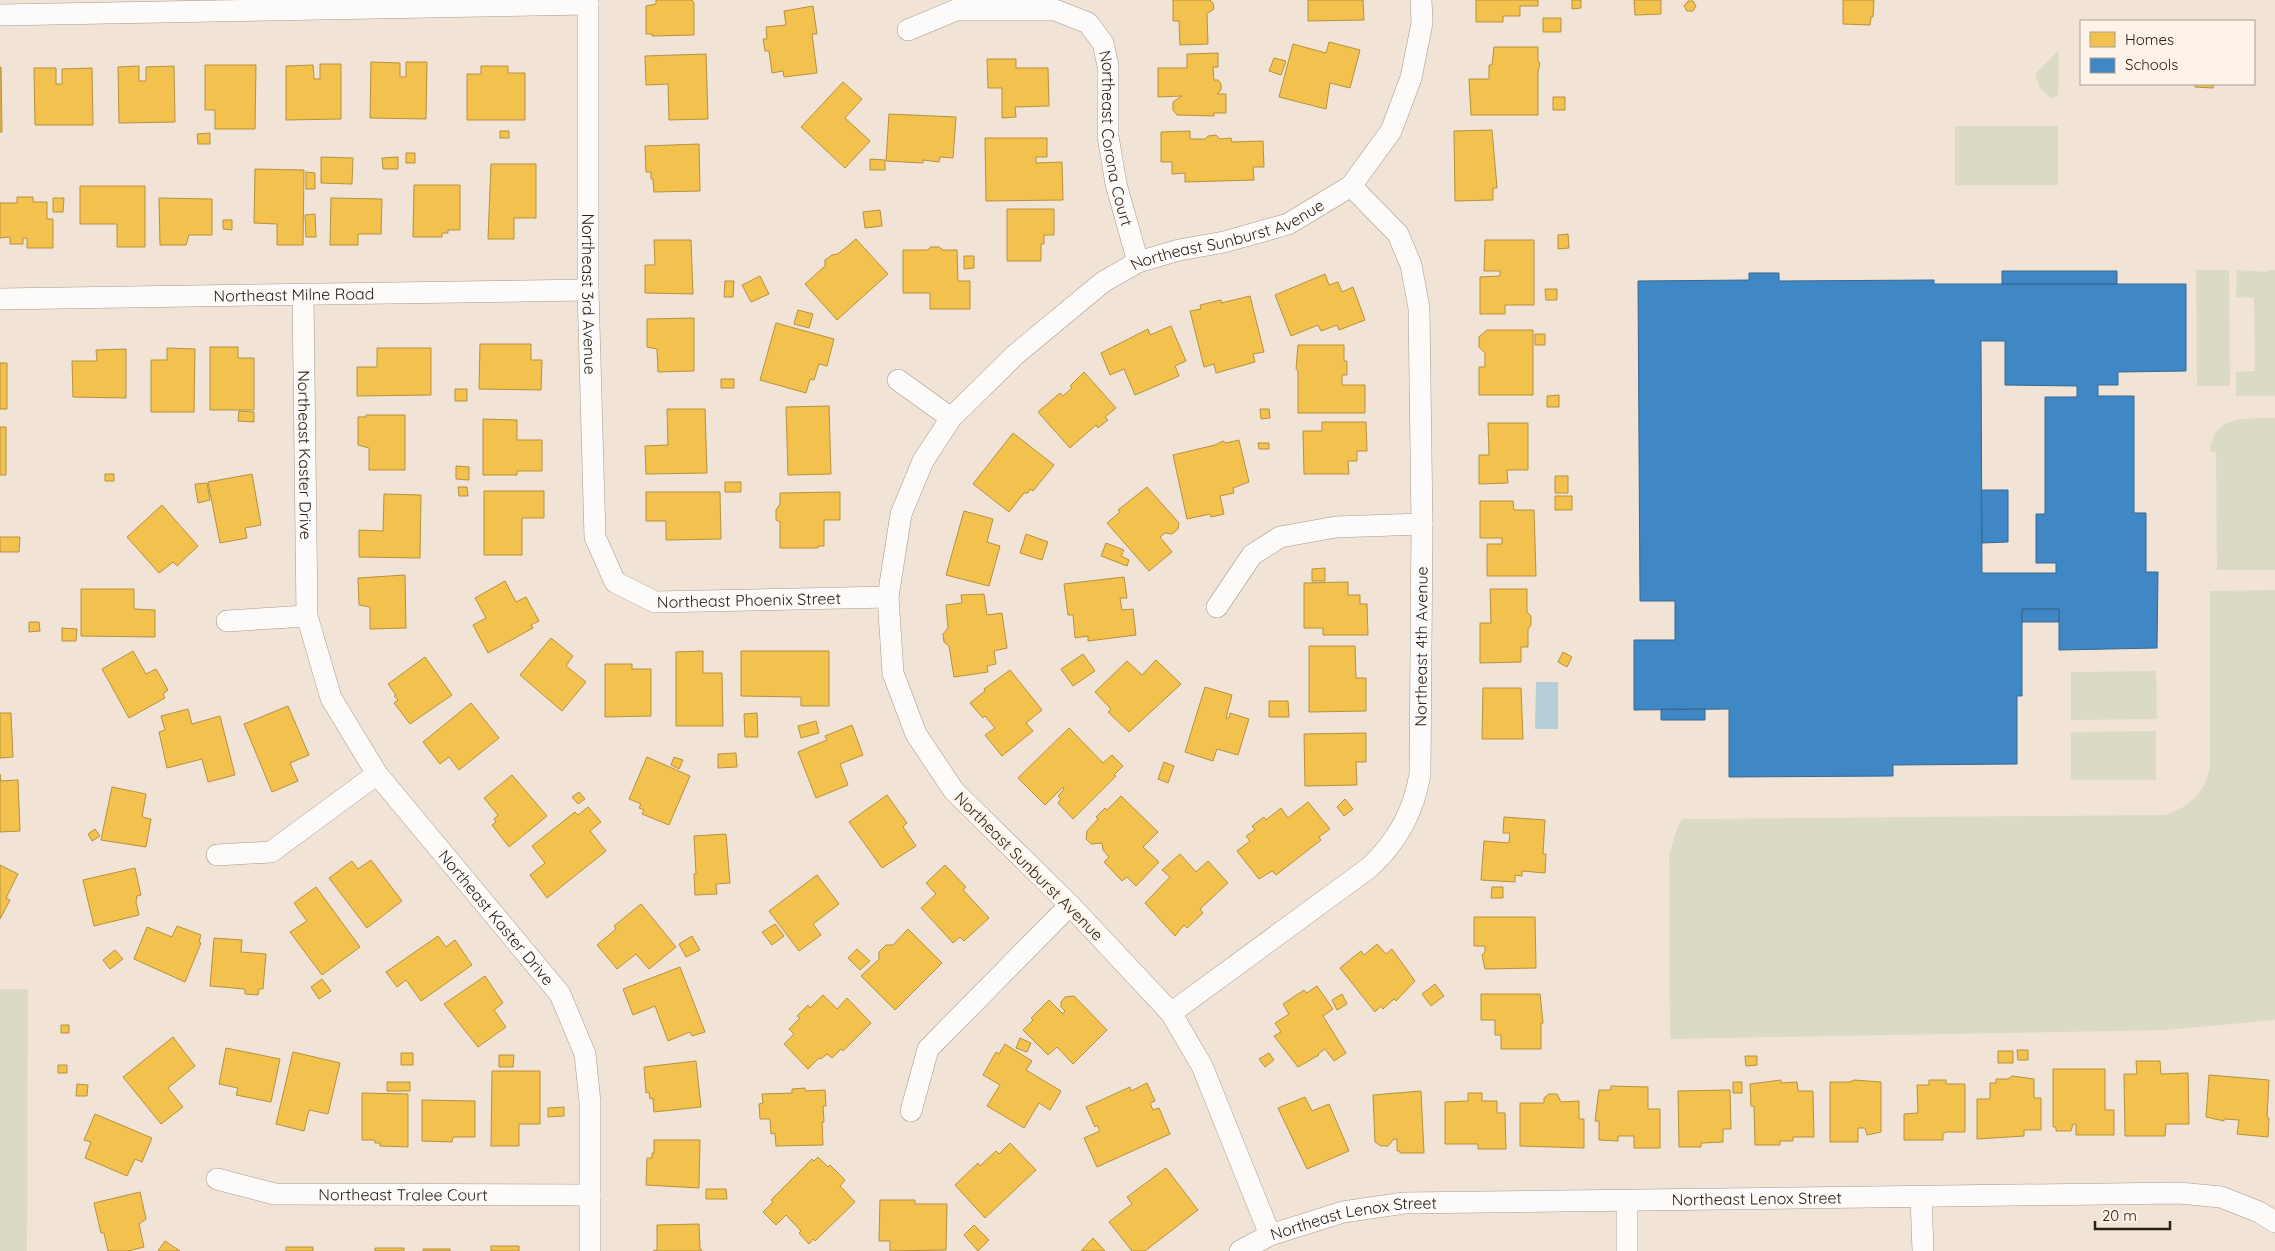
<svg xmlns="http://www.w3.org/2000/svg" width="2275" height="1251" viewBox="0 0 2275 1251" font-family="Quicksand,sans-serif">
	<rect width="100%" height="100%" fill="#f1e3d5"/>
	<path fill="#dbdbc5" d="M2059,50L2058,95L2051,99L2040,88L2035,74Z
		M1955,126H2058V185H1955Z
		M2196,270H2229L2230,386H2197Z
		M2237,270L2267,272L2268,270H2275V396H2236V372L2255,371L2254,298L2236,297Z
		M2275,418V570H2217L2216,452H2210C2213,414 2246,419 2275,418Z
		M2275,590V1020L2166,1030L1670,1039L1669,854C1674,843 1675,827 1683,819L2165,815C2189,808 2205,792 2210,767V591Z
		M2156,671L2157,719L2071,720V672Z
		M2156,731V780H2071V732Z
		M0,989H28L27,1251H0Z"/>
	<path fill="#b6ced9" d="M1536,682H1558V729H1535Z"/>
	<path fill="#f2c14e" stroke="#b6913e" d="M656,0H692L694,3V35L652,36V34H646V6L656,4Z
		M1173,0H1210L1213,3L1214,9L1207,14L1208,44L1180,45L1179,21H1173Z
		M1308,0H1363L1364,20L1308,21Z
		M1476,0H1538V6H1520V16H1503V22H1476Z
		M1572,0H1581V8L1572,9Z
		M1634,0H1661V14L1635,15Z
		M1843,0H1874L1873,17H1871L1870,25L1843,24Z
		M1688,1H1693L1696,6L1693,11H1687L1684,6Z
		M813,6L817,34H812L817,73L784,77L783,71L772,73L769,51H765L763,39H767L766,27L786,25L784,11Z
		M1543,18H1561V32H1543Z
		M1329,42L1360,50L1350,88L1330,83L1326,109L1279,97L1293,44L1326,53Z
		M1494,47H1538V61L1540,63L1538,72V115H1471L1469,79H1489V65H1492Z
		M1218,53V67H1213L1214,80H1218L1221,84V90L1217,94H1226V113H1214V116L1177,115L1173,110V102L1182,96L1158,97V68H1187V54Z
		M706,54L708,119L669,120L668,84L646,85L645,56Z
		M1274,58L1286,61L1281,75L1269,71Z
		M987,59H1016V68H1048L1049,106L1015,107L1016,117L1002,118V88H988Z
		M371,62L400,63V77H406V62H427L426,119L370,118Z
		M320,64H341V119L286,120V66L313,65L314,79H320Z
		M205,65H256L255,129H215V110H205Z
		M139,66V81H146V67L174,66L175,122L119,123L118,67Z
		M481,66H508V73H525V120H467V74H481Z
		M0,67H1L2,132H0Z
		M34,68H56V84H62V69L92,68L93,125H35Z
		M843,82L862,99L845,118L870,141L845,168L801,127Z
		M2195,84H2213V88L2195,87Z
		M1553,97H1565V110H1553Z
		M889,114L956,117L953,158L940,157L939,162L923,160V163L886,161Z
		M1492,130L1497,188H1493V200L1455,201L1454,131Z
		M500,131H509V138H500Z
		M1190,131V139H1205L1208,136L1216,135L1220,139L1231,138L1232,142L1263,141L1264,167H1253L1254,180L1185,182V173L1172,174V162H1161V132Z
		M210,133V144H198L197,134Z
		M985,138H1047V157H1036V163L1062,162L1063,200L986,201Z
		M699,144L700,191L654,192L653,179H651V172H646L645,146Z
		M406,153H415V163H406Z
		M321,157L353,158L352,184L321,183Z
		M398,157V169H383L382,158Z
		M870,159L885,160V170H870Z
		M491,164H536V218H514V239H488Z
		M255,169L304,170L303,245H277V224L254,223Z
		M306,172L315,173V189H306Z
		M414,185H460V230H448V233H442V237H413Z
		M80,186H145V247H117V224H80Z
		M17,197H33V202H47V219H53V248H27V238H23V244H10V237L0,238V203H17Z
		M53,198H64L63,212H53Z
		M159,198L212,199V235H189L186,245H160Z
		M331,198L382,199L381,234H358V245H330Z
		M1007,209H1054V235H1044V244H1041V261H1007Z
		M880,210L882,226L865,228L863,212Z
		M315,214L316,237H306L305,215Z
		M223,220H232V230L223,229Z
		M1568,234L1569,248L1558,249V235Z
		M856,239L888,274L837,320L805,284L825,266V260L832,255L838,254Z
		M654,240H691L693,294L645,293V265H655Z
		M1485,240H1534V305H1505V314H1480V277L1500,276V271H1484Z
		M931,247H939L943,250H957L958,281H970V309H930V293H903V250H927Z
		M964,256H974V268L964,269Z
		M1325,274L1329,285L1338,282L1342,292L1353,287L1365,320L1339,330L1337,325L1321,331L1318,325L1291,336L1275,295Z
		M760,276L769,294L751,302L742,285Z
		M725,281H734L733,297H724Z
		M1545,289H1557V300H1546Z
		M1250,296L1264,352L1253,354L1255,362L1216,373L1214,364L1204,367L1190,311L1201,309L1200,305L1221,300V303Z
		M798,310L813,314L809,328L794,324Z
		M694,318V371L658,372L657,349L647,347V319Z
		M776,323L834,339L827,366L819,364L814,380L810,379L806,393L760,380Z
		M1171,326L1186,361L1175,366L1179,376L1135,395L1124,369L1110,375L1101,353L1148,329L1150,335Z
		M1487,330H1533V395H1479V367H1485V353L1479,347V337Z
		M1535,334H1545V345H1535Z
		M480,344H531V360H542L541,390L479,389Z
		M1298,345H1344V361H1347V375H1342V385H1365V413H1298V371L1296,369Z
		M210,347H238V358H254V410H210Z
		M167,348L195,349L194,412H151V360H167Z
		M377,348H431V395L357,396V367H377Z
		M126,349V398L73,397L72,361H97L96,350Z
		M0,363H7V409H0Z
		M1084,372L1116,408L1105,417L1108,420L1098,428L1096,425L1070,448L1038,412L1060,393L1063,396L1072,388L1070,386Z
		M721,379H734V388H721Z
		M455,389H467V401H455Z
		M1559,395V407H1547V396Z
		M829,406L831,474L788,475L786,407Z
		M667,409H705L707,473L646,474L645,446L668,445Z
		M1260,409H1269L1270,418L1261,419Z
		M239,411L254,412V422L238,421Z
		M366,415H405V470H369V448L358,445V417H366Z
		M483,419L517,420V440H542V471H517V475H483Z
		M1322,422H1366L1367,451H1357V461H1348L1349,474H1304L1303,431H1322Z
		M1488,423H1528V470H1507L1508,483L1479,484V455H1489Z
		M0,427H6V475H0Z
		M1013,433L1054,465L1033,491L1030,489L1028,493H1024L1009,512L973,484Z
		M1239,440L1249,482L1233,488L1234,493L1220,496L1224,514L1211,517L1210,514L1187,519L1173,455L1215,445L1223,441L1226,443Z
		M1258,443H1269V449H1259Z
		M456,466L469,467V480L456,479Z
		M105,474H114V481H105Z
		M252,474L261,525L245,528L247,538L220,543L208,482Z
		M1555,476H1568V493H1555Z
		M725,482H741V492H725Z
		M207,483L210,500L198,503L195,484Z
		M458,487H467L468,496H459Z
		M1147,487L1179,523L1178,529L1172,534L1165,533L1160,537L1172,552L1149,571L1107,523L1120,512L1118,510Z
		M484,491H544V518H522V555H484Z
		M646,492H720L721,539L666,540V521H646Z
		M840,492V520H824V546H818V548H780V522L776,520V510L780,504V493Z
		M384,494L421,495L420,558L359,557V530L383,531Z
		M1555,496H1572V510H1555Z
		M1480,501H1513L1514,510H1534L1536,576H1487V544H1502V538H1480Z
		M162,505L198,546L177,566L173,562L159,573L127,537Z
		M964,511L993,519L987,542L1000,546L989,586L946,575Z
		M1026,534L1048,542L1042,560L1020,553Z
		M0,537H20L19,552H0Z
		M1106,543L1124,550L1121,556L1129,560L1127,566L1101,556Z
		M1325,568V581H1312V569Z
		M405,575L406,628L370,629V607L359,605L358,578Z
		M1124,577L1127,598H1120L1122,610L1133,609L1136,635L1088,641V636L1075,638L1073,615H1068L1064,584Z
		M505,581L516,602L526,597L539,621L531,625L533,628L488,653L473,625L486,618L475,598Z
		M1348,582V595H1360V604H1367L1368,635H1323V628H1304V583Z
		M81,589H134V609L155,610V637L81,636Z
		M1490,589H1527V612L1531,616V625L1528,629V647H1521V662L1480,663V623H1491Z
		M984,594L987,615L1002,613L1007,648L994,651L996,664L987,666L988,672L954,677L949,646L944,642L943,634L948,628L946,605L962,603L961,595Z
		M29,622H39L40,631L29,632Z
		M62,628L77,629L76,641H62Z
		M551,638L573,656L566,666L586,682L562,711L520,675Z
		M1309,646H1355L1356,678H1366V711L1309,712Z
		M133,651L146,674L156,669L168,690L163,694L165,698L129,718L102,669Z
		M703,651V673H722L723,726H676V652Z
		M741,651H829V706H801V697L741,696Z
		M1563,652L1572,657L1567,667L1558,662Z
		M1083,654L1095,671L1073,686L1061,669Z
		M425,657L452,695L410,724L394,703L398,700L394,696L396,695L388,684Z
		M1156,660L1181,684L1129,732L1108,712L1111,709L1095,692L1127,661L1142,675Z
		M605,664H632V669H651V716L605,717Z
		M1010,670L1042,710L1026,723L1033,731L1002,756L985,735L995,728L985,716L983,718L970,703L985,691L984,689Z
		M1205,687L1232,695L1226,718H1229L1230,713L1249,719L1238,755L1217,749L1213,761L1185,752Z
		M1483,688H1521L1523,739H1482Z
		M1269,701H1288L1289,717H1269Z
		M471,703L499,738L459,770L449,757L440,764L423,742Z
		M288,706L309,755L290,763L298,781L272,792L244,724Z
		M188,709L192,724L220,716L235,775L208,782L202,759L167,768L159,732L165,730L161,716Z
		M0,713H11L13,757L0,758Z
		M757,713L758,737H745L744,714Z
		M816,721L819,733L801,738L798,726Z
		M852,725L863,755L840,764L848,785L816,798L798,752L827,740L825,736Z
		M1069,728L1103,763L1112,755L1123,766L1114,775L1116,776L1073,819L1058,803L1061,799L1058,796L1064,789L1063,787L1045,805L1018,778Z
		M1366,733V762H1356L1357,785L1305,786L1304,734Z
		M736,753L737,767L718,768V754Z
		M647,757L690,776L669,825L642,814L644,810L639,808L641,804L629,799Z
		M674,757L683,760L679,769L671,765Z
		M1164,762L1174,766L1168,783L1158,779Z
		M0,774L1,781L18,780L20,831L0,832Z
		M512,775L547,816L509,847L492,825L496,822L494,819L498,815L484,798Z
		M112,787L146,794L142,817L151,819L146,847L101,840Z
		M579,792L585,799L578,804L572,797Z
		M887,795L907,823L903,827L916,846L882,868L849,822Z
		M1121,796L1158,832L1143,847L1159,862L1136,886L1127,877L1122,881L1104,862L1109,857L1103,850L1102,843L1091,844L1086,839L1087,831L1098,819L1096,817L1105,808L1107,810Z
		M1345,799L1353,809L1344,816L1337,807Z
		M1308,802L1330,829L1319,837L1321,840L1276,875L1272,871L1259,879L1237,851L1250,841L1246,836L1255,830L1252,826L1264,817L1266,820L1281,808L1288,818Z
		M588,807L601,822L590,831L606,851L547,898L530,875L545,863L532,846L575,812L578,815Z
		M1504,817L1545,820L1543,854H1546L1545,873L1522,871V876L1515,875V882L1481,880L1484,841L1509,843L1510,833H1503Z
		M95,829L100,836L92,841L88,834Z
		M726,834L730,883L716,884L717,894L695,895L694,874H696L694,836Z
		M1180,854L1196,872L1208,861L1228,883L1200,909L1203,913L1187,928L1184,925L1175,936L1145,903L1170,877L1162,870Z
		M371,860L402,901L367,928L329,878L352,861L358,869Z
		M0,865L18,874L6,898L10,900L0,919Z
		M945,865L966,887L963,890L989,918L964,941L960,937L953,943L921,908L936,894L926,883Z
		M135,868L141,895L137,896L136,902L139,915L94,926L83,880Z
		M817,875L839,904L813,924L821,935L799,951L769,911Z
		M316,887L360,947L322,975L290,932L307,921L294,903Z
		M1492,887H1503V898H1491Z
		M641,904L676,947L649,969L636,954L617,969L597,945L616,929L614,926Z
		M1474,917H1535L1536,968L1485,969L1482,955L1485,952V946H1474Z
		M775,924L784,936L772,945L762,932Z
		M177,926L201,935L199,942L201,943L185,982L134,959L147,927L172,937Z
		M908,929L942,963L895,1010L861,976L879,959V952L886,945H893Z
		M438,936L446,947L455,940L472,965L421,1001L406,980L397,987L386,972Z
		M692,936L700,950L686,957L679,944Z
		M214,938L242,940L241,952L266,954L263,989H259L258,995L245,994V989L210,986Z
		M1377,944L1386,954L1392,949L1415,981L1396,1001L1394,999L1383,1009L1381,1006L1375,1012L1340,968L1361,951L1364,955Z
		M857,949L870,961L860,970L848,958Z
		M115,950L123,959L110,969L103,960Z
		M680,967L705,1032L692,1036L690,1032L668,1041L655,1006L633,1015L623,989Z
		M485,976L503,1003L494,1010L506,1027L478,1047L444,1004Z
		M322,979L331,991L319,999L311,987Z
		M1435,984L1444,996L1431,1006L1422,994Z
		M1317,986L1333,1009L1323,1016L1346,1053L1334,1061L1325,1049L1318,1054L1319,1055L1298,1067L1274,1036L1281,1032L1275,1023L1289,1014L1283,1004L1304,990L1307,993Z
		M1342,994L1347,1004L1337,1010L1332,1000Z
		M1481,994H1540L1543,1023H1541V1049H1501V1035H1495V1020H1481Z
		M823,995L837,1009L847,998L871,1023L843,1051L841,1049L832,1058L827,1054L821,1059L819,1058L808,1069L784,1044L794,1034L789,1029L800,1018L797,1016L808,1005L810,1008Z
		M1074,996L1107,1030L1073,1064L1057,1047L1048,1055L1023,1030L1033,1020L1031,1018L1049,1000L1063,1014L1065,1011L1061,1007V1002L1065,997Z
		M61,1025H69V1033H61Z
		M173,1037L195,1066L168,1088L183,1107L161,1124L123,1077Z
		M1020,1038L1031,1043L1027,1052L1016,1048Z
		M1005,1044L1032,1061L1026,1070L1061,1091L1050,1110L1039,1103L1024,1128L987,1106L1000,1085L983,1075L996,1052L999,1054Z
		M226,1048L280,1059L271,1102L236,1095L238,1088L219,1084Z
		M2017,1050H2028V1060H2018Z
		M1998,1051H2013V1063H1998Z
		M293,1052L340,1063L328,1114L309,1110L304,1131L276,1124Z
		M401,1053H413V1065H401Z
		M1269,1053L1274,1060L1265,1067L1259,1059Z
		M499,1055H514L513,1067H499Z
		M1745,1056H1757V1065L1746,1066Z
		M696,1061L701,1107L654,1112L653,1098L650,1099L649,1092L646,1093L644,1067Z
		M2136,1061H2160L2161,1074L2188,1073L2189,1124H2166L2165,1136H2125L2124,1074H2137Z
		M58,1065H67V1073H58Z
		M2053,1069H2105V1110H2114V1135H2076V1124H2073L2071,1131H2056V1127H2053Z
		M492,1071H540V1124H519V1146H491Z
		M2209,1075L2269,1080L2267,1117L2269,1118L2268,1137L2237,1134L2239,1120L2224,1119V1121L2206,1117Z
		M2012,1076L2034,1079V1098H2041V1130H2024V1136L1977,1139V1099H1990V1083H1996V1079H2008Z
		M1781,1080V1083L1797,1082L1798,1091H1813L1814,1137H1793V1141H1780V1145H1755L1754,1106H1751L1750,1084Z
		M1854,1080L1881,1082V1132L1867,1135L1865,1128H1858V1142H1830V1082H1850Z
		M1929,1080H1946V1084H1965V1132H1946L1943,1134V1140H1904V1114L1918,1113L1917,1085H1929Z
		M387,1082H410V1091H387Z
		M1733,1082H1742V1093H1733Z
		M1147,1083L1155,1101L1150,1103L1153,1110L1159,1108L1170,1134L1097,1167L1084,1138L1100,1131L1097,1125L1095,1127L1086,1107L1130,1087L1131,1091Z
		M77,1084L88,1085L87,1096H76Z
		M1611,1086L1648,1087V1109H1660V1148H1634V1136H1618V1141L1599,1140V1121H1595L1599,1090H1611Z
		M805,1088V1091L825,1090L826,1106H823L824,1122H822L823,1145L776,1146L775,1133L771,1134L770,1119H760L759,1104L763,1103L762,1094L792,1093V1089Z
		M1730,1090L1731,1129H1723V1142L1701,1143V1147H1679L1678,1091Z
		M1421,1091L1424,1153H1400V1151H1397V1139H1394L1388,1146H1381L1375,1142L1373,1095Z
		M362,1093L408,1094V1147L380,1146V1143H375V1140H362Z
		M1468,1093H1482V1101H1497V1113H1505L1506,1149H1478V1144H1445V1102L1468,1101Z
		M1549,1094H1557L1561,1102L1579,1101V1119H1584V1148L1520,1146V1103H1544V1098Z
		M1305,1097L1312,1111L1329,1104L1349,1151L1307,1169L1278,1108Z
		M422,1100L475,1101V1137H453L452,1142L422,1141Z
		M564,1107V1116L548,1117V1108Z
		M95,1114L152,1138L142,1162L135,1159L127,1176L85,1158L91,1142L84,1140Z
		M654,1140H700L699,1188L646,1185L647,1158H652V1153H654Z
		M1010,1143L1036,1170L985,1218L955,1185L978,1163L980,1166L996,1151L999,1154Z
		M818,1157L828,1167L830,1165L845,1180L840,1186L855,1202L815,1241L813,1239L809,1244L799,1233L801,1231L786,1215L776,1225L763,1212L773,1202L771,1200L812,1159L814,1161Z
		M1166,1168L1198,1210L1145,1251H1132L1109,1222L1132,1204L1127,1197Z
		M706,1189H726L727,1199H706Z
		M140,1192L146,1219L139,1224L144,1247L128,1251H108L104,1233H101L94,1203Z
		M880,1200H915V1204H947L946,1250L890,1251V1241H879Z
		M699,1224L700,1248L702,1251H653L657,1250V1225Z
		M974,1225L989,1240L978,1251L964,1235Z
		M1093,1238L1105,1251H1081Z
		M165,1241L180,1251H158Z
		M491,1246H519V1251H491Z
		M286,1247H313V1251H286Z
		M375,1248H404V1251H375Z
		M423,1249H450V1251H423Z"/>
	<path fill="#3f88c5" stroke="#386991" fill-rule="evenodd" d="M2002,271H2117V284H2002Z
		M1749,273H1779V281L1934,280V284H2186V371L2118,372V385H2098V396H2134V513H2146V572H2158L2157,648L2059,650V609H2022V696H2017V764L1893,765V776L1729,777V709L1634,710V640H1675V601H1640L1638,281L1749,280ZM1981,341H2005V385L2077,386V397H2045V514H2036V563H2056V573H1982Z
		M1981,490H2008V542L1982,543Z
		M2022,609H2059V622H2022Z
		M1661,709H1705V720H1661Z"/>
	<g fill="none" stroke-linecap="round" stroke-linejoin="round">
		<defs>
			<g id="minor">
				<path id="s1" d="M588,0V290L595,537L615,582L655,602L888,597"/>
				<path d="M0,15L588,4"/>
				<path id="s2" d="M908,30L956,10H1055L1088,23L1103,43L1108,66V136L1116,184L1138,262"/>
				<path id="s3" d="M303,295L307,616L331,698L377,774L560,994L585,1054L590,1102V1251"/>
				<path id="s4" d="M0,299L588,290"/>
				<path d="M898,380L951,418"/>
				<path d="M1217,607L1252,555L1280,537L1336,527L1422,524"/>
				<path d="M227,621L307,616"/>
				<path d="M217,855L271,852L377,774"/>
				<path id="s5" d="M1171,1013L1370,867C1398,841 1414,811 1420,774L1422,524L1419,308L1411,265L1398,234L1351,186"/>
				<path d="M911,1111L928,1049L1070,905"/>
				<path id="s6" d="M217,1179L275,1194L590,1195"/>
				<path d="M1921,1197L1923,1251"/>
				<path d="M1627,1202V1251"/>
				<path id="s7" d="M1270,1235L1202,1066L1171,1013L1070,905L954,791L916,734L893,673L888,597L901,514L923,461L951,418L1015,355L1103,282L1138,262L1179,250L1224,242L1288,224L1351,186L1391,131L1411,78L1422,23L1421,0"/>
				<path id="s8" d="M1240,1251L1270,1235L1343,1212L1404,1203L2179,1193L2221,1197L2259,1212L2275,1222"/>
			</g>
		</defs>
		<use href="#minor" stroke="#a4998f" stroke-width="22"/>
		<use href="#minor" stroke="#fdfbf9" stroke-width="21"/>
	</g>
	<g text-anchor="middle" stroke-width="5" stroke-linejoin="round" paint-order="stroke">
		<g font-size="16" fill="#292017" stroke="#fef3e9">
			<text dy="6" stroke="none"><textPath href="#s2" startOffset="308">Northeast Corona Court</textPath></text>
			<text dy="6" stroke="none"><textPath href="#s7" startOffset="1295">Northeast Sunburst Avenue</textPath></text>
			<text dy="6" stroke="none"><textPath href="#s1" startOffset="294">Northeast 3rd Avenue</textPath></text>
			<text dy="6" stroke="none"><textPath href="#s4" startOffset="294">Northeast Milne Road</textPath></text>
			<text dy="6" stroke="none"><textPath href="#s3" startOffset="160">Northeast Kaster Drive</textPath></text>
			<text dy="6" stroke="none"><textPath href="#s1" startOffset="725">Northeast Phoenix Street</textPath></text>
			<text dy="6" stroke="none"><textPath href="#s5" startOffset="482">Northeast 4th Avenue</textPath></text>
			<text transform="translate(1029 866) rotate(45)" y="6">Northeast Sunburst Avenue</text>
			<text dy="6" stroke="none"><textPath href="#s3" startOffset="682">Northeast Kaster Drive</textPath></text>
			<text dy="6" stroke="none"><textPath href="#s6" startOffset="188">Northeast Tralee Court</textPath></text>
			<text dy="6" stroke="none"><textPath href="#s8" startOffset="525">Northeast Lenox Street</textPath></text>
			<text dy="6" stroke="none"><textPath href="#s8" startOffset="120">Northeast Lenox Street</textPath></text>
		</g>
	</g>
	<rect x="2080" y="20" width="175" height="65" fill="#fef3e9" stroke="#a99f95"/>
	<rect x="2090" y="32" width="25" height="15" fill="#f2c14e" stroke="#a99f95"/>
	<text x="2125" y="45" font-size="15" fill="#292017">Homes</text>
	<rect x="2090" y="58" width="25" height="15" fill="#3f88c5" stroke="#a99f95"/>
	<text x="2125" y="70" font-size="15" fill="#292017">Schools</text>
	<path d="M2095 1221v8h75v-8" fill="none" stroke="#292017" stroke-width="2.5"/>
	<text x="2102" y="1221" font-size="15" fill="#292017" stroke="#fef3e9" stroke-width="4" paint-order="stroke">20 m</text>
</svg>
